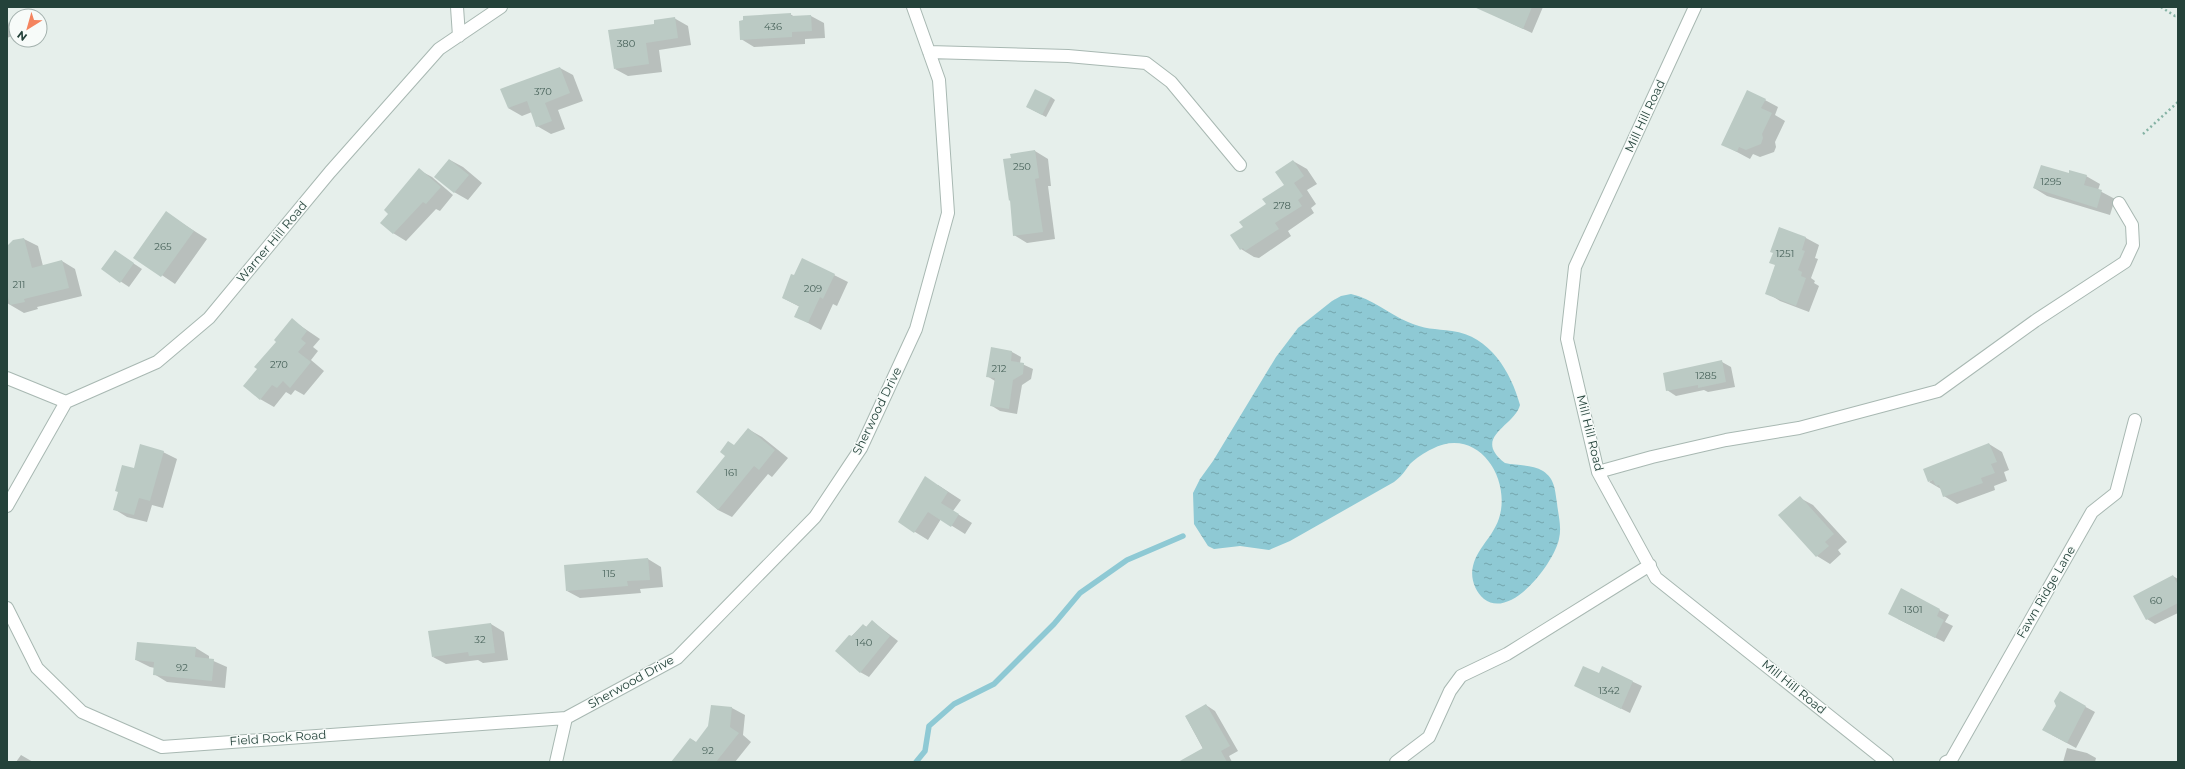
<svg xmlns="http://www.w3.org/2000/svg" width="2185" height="769" viewBox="0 0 2185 769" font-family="Montserrat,sans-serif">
	<defs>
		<pattern id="water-ripples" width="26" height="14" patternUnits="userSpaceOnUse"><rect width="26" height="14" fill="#8ec9d4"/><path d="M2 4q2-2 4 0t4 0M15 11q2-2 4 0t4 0" fill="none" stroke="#74a5ad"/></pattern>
	</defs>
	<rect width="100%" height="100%" fill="#e6efeb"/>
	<path fill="url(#water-ripples)" d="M1351,294C1373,299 1387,313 1408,322C1423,329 1436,329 1452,331C1490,336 1511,372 1520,405C1515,426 1471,437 1505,463C1517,466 1532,464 1543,471C1555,479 1555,490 1557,503C1558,514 1562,527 1559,539C1554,563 1511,620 1484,599C1475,591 1470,578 1473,566C1478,545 1497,535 1501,510C1507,471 1474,427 1432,449C1425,452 1415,459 1410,464C1405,471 1401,477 1394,482L1290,541L1269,550L1240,546L1214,549L1208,546L1194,524L1193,493L1200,479L1213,461L1276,357L1298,328L1332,301L1341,296Z"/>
	<path fill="#0003" d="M1501,7H1543L1532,33L1498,17Z
		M790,14L795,17L811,16L824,23L825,38L805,39V44L754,47L741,39Z
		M7,18L12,36L7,38Z
		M674,18L688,26L691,45L659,50L662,72L628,76L615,69L655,25Z
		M560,68L573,75L583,101L558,110L565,129L551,134L537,126L532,112L522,116L508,108Z
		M1051,97L1055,100L1046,117L1027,107Z
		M1765,100L1778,107L1775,115L1785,121L1775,142L1776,147L1774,152L1760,157L1753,154L1750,159L1722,144Z
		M1035,151L1048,159L1051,186H1048L1055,239L1027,243L1014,235L1011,201L1010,200L1012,159Z
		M450,160L463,167L482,183L468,200L454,192Z
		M1293,161L1307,169L1317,184L1307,190L1316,204L1311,208L1314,213L1288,231L1291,236L1259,258L1254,257L1241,249L1244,228L1285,185Z
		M419,170L432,177L453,195L440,211L436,209L406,241L393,233L390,214Z
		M2069,174L2086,176L2100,184L2098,190L2115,199L2110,215L2047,196L2034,188Z
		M166,213L207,239L175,284L135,257Z
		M1780,228L1806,238L1819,245L1815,258L1818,259L1811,278L1815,281L1814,283L1819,286L1809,312L1780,301L1767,293L1776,265L1774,253Z
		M24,239L38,246L43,266L62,261L75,269L82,296L37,307L38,309L24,313L7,303V246Z
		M115,251L142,269L129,287L102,269Z
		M834,275L848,282L837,306L833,304L821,330L795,316L800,307L783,298Z
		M292,320L320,339L313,347L318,351L311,360L324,371L304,395L295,390L291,395L286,392L274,407L260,399L277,342Z
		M992,348L1012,352L1021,357L1020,363L1033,369L1031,379L1022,385L1017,414L1000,411L992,406L995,381L987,376Z
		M1722,362L1731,367L1735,387L1708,392L1704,390L1676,396L1667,390Z
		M748,429L762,437L788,458L772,477L768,474L732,517L718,510L697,492Z
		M1989,444L2002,452L2009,470L2004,472L2007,481L1994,486L1995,490L1957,504L1944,496L1941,489L1929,482Z
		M163,452L177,459L163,508L152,505L147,522L127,517L114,509L119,492L134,469Z
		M938,485L961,500L953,511L972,523L965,534L941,519L928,540L899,522Z
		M1800,498L1813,505L1847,542L1838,550L1841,554L1830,564L1817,556Z
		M648,559L661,567L663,587L640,589L641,593L580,598L567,591Z
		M2173,576L2178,579V613L2155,624L2147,619Z
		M1901,590L1949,615L1945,622L1953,626L1944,642L1898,619Z
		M872,621L898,641L869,677L860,672L836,651L863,625L867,627Z
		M491,624L504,632L508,660L483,663L478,660L446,664L433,657Z
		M196,648L209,656V659L227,667L225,688L167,682L154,674L155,668L150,667L136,660Z
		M1603,668L1642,686L1630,713L1584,690L1599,674Z
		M2060,693L2095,712L2076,748L2052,735Z
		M1206,705L1215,711L1238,751L1229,756L1232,762H1210L1186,717Z
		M712,706L732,708L745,715L743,735L751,742L735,762H684L691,739L697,743L709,727Z
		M2067,748L2087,753L2096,758L2095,762H2063Z
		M21,755L33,762H16Z"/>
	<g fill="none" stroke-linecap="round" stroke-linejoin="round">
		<path stroke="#8ec9d4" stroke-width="5.5" d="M916,762L925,751L929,726L954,704L994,684L1054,624L1080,593L1127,560L1183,536"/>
	</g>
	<path fill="#bbcac4" d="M1474,7H1532L1523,29Z
		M791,13V16L811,15L812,31L792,32V37L740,40L739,21L743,20V16Z
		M675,17L678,38L646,43L649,64L614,69L608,30L654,24V20Z
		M560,67L570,93L545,103L552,121L536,127L527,101L508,108L500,89Z
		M1035,89L1051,97L1042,115L1026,107Z
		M1747,90L1766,99L1761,108L1772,113L1762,134L1763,138L1761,144L1746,150L1739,147L1737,152L1721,145Z
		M1035,150L1039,178L1035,179L1043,232L1013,236L1010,200L1009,201L1003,159L1011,158L1010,154Z
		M449,159L469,175L454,193L434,177Z
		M1293,160L1304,176L1294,183L1303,196L1298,200L1302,206L1275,223L1279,229L1245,251L1243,248L1240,250L1230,235L1243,227L1239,222L1266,204L1262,199L1284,185L1275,172Z
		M2041,165L2069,173V170L2087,175L2084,185L2102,190L2097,208L2033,188Z
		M419,168L441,187L426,204L423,202L393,234L380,223L388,214L384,210Z
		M166,211L194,231L161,277L133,258Z
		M1779,227L1806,237L1802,250L1805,251L1798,270L1802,272L1801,276L1806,278L1796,306L1765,294L1775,265L1769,263L1773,253L1770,252Z
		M24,238L32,268L62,260L69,288L24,299L25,302L10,305L7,293V246L13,240Z
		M115,250L134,263L120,283L101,269Z
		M802,258L835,274L823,299L820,297L808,323L794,317L799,306L782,298L791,274L794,275Z
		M292,318L307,331L301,339L306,343L298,352L311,362L290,388L283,381L277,388L272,385L260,400L243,386L257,369L254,367L276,342L274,340Z
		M991,347L1012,351L1011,361L1024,363L1023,374L1013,380L1009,409L990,406L995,378L986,377Z
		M1722,360L1726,382L1698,388V385L1666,391L1663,373Z
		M748,428L775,450L759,470L754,466L718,510L696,492L725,456L720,452L728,441L734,445Z
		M1989,443L1997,462L1991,464L1995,473L1981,478L1983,483L1943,497L1939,485L1936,486L1933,480L1928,482L1923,469Z
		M140,444L164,451L150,501L139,498L134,515L113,510L118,492L115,491L122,465L134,468Z
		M925,476L948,492L941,503L959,514L951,527L928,512L914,533L898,522Z
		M1800,496L1834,534L1825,542L1829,546L1816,557L1778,515Z
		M648,558L650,580L627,581L628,586L566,591L564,565Z
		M2173,575L2178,585V603L2146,620L2133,596Z
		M1901,588L1940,609L1937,616L1944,620L1935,638L1888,614Z
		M872,620L890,636L860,673L835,651L849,635L852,636L863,624L866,627Z
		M491,623L495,653L469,656L468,652L432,657L428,631Z
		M137,642L196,647L195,657L214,659L212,681L153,675L154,662L135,660Z
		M1583,666L1599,673L1602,666L1633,681L1621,709L1574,686Z
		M2060,691L2086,706L2067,743L2042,730L2056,706L2054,701Z
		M1206,704L1230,746L1221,751L1227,762H1178L1203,748L1185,716Z
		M711,705L732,707L730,727L739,733L716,762H671L690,738L696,742L708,726Z"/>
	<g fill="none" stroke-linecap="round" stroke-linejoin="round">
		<defs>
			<path id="minor" d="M457,7L459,36
				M1695,7L1575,267L1567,339L1598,472L1656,578L1887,762
				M929,52L1068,56L1146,63L1171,82L1240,165
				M7,378L66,402L157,362L209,318L330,172L439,49L501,7
				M1598,472L1652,457L1726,440L1799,428L1938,391L2035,321L2125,262L2133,245L2132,225L2119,203
				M7,506L66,402
				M7,608L37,668L82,712L162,747L566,718L677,658L815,517L861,448L916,329L948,213L939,80L913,7
				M556,762L566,718
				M1396,762L1429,737L1450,691L1461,676L1507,654L1650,565
				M1946,762L1951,760L2092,512L2116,493L2135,420"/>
		</defs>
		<use href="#minor" stroke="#a8b8b2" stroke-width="14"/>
		<path stroke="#86b3a5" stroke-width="2.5" stroke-dasharray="2 3" stroke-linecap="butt" d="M2161,7L2175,16L2178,15
			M2143,134L2178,102"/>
		<use href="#minor" stroke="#fff" stroke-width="12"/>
	</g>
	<g text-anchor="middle" stroke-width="3" stroke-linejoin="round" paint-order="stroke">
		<g font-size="10" fill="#4a645c">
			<text x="773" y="30">436</text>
			<text x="626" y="47">380</text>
			<text x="543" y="95">370</text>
			<text x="1022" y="170">250</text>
			<text x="2051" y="185">1295</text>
			<text x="1282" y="209">278</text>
			<text x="163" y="250">265</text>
			<text x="1785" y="257">1251</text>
			<text x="19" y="288">211</text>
			<text x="813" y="292">209</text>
			<text x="279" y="368">270</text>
			<text x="999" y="372">212</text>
			<text x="1706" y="379">1285</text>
			<text x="731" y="476">161</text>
			<text x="609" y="577">115</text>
			<text x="2156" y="604">60</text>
			<text x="1913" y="613">1301</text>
			<text x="480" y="643">32</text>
			<text x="864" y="646">140</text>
			<text x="182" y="671">92</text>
			<text x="1609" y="694">1342</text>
			<text x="708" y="754">92</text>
		</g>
		<g font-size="12" fill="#24423a" stroke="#f7fbf9">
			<text transform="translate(1645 116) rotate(-65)" y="4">Mill Hill Road</text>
			<text transform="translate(272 242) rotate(-50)" y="4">Warner Hill Road</text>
			<text transform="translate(877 411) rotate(-64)" y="4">Sherwood Drive</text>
			<text transform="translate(1590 433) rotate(76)" y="4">Mill Hill Road</text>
			<text transform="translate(2046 592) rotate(-60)" y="4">Fawn Ridge Lane</text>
			<text transform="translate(631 682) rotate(-29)" y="4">Sherwood Drive</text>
			<text transform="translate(1794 687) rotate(39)" y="4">Mill Hill Road</text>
			<text transform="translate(278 738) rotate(-4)" y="4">Field Rock Road</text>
		</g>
	</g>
	<rect width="2185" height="769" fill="none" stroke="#24423a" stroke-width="16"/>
	<g transform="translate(28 28) rotate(217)"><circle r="19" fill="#f7fbf9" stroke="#a3b1ad"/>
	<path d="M0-3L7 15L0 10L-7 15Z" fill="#f4845f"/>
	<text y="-6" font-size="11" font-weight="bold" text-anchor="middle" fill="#24423a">N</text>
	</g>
</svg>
